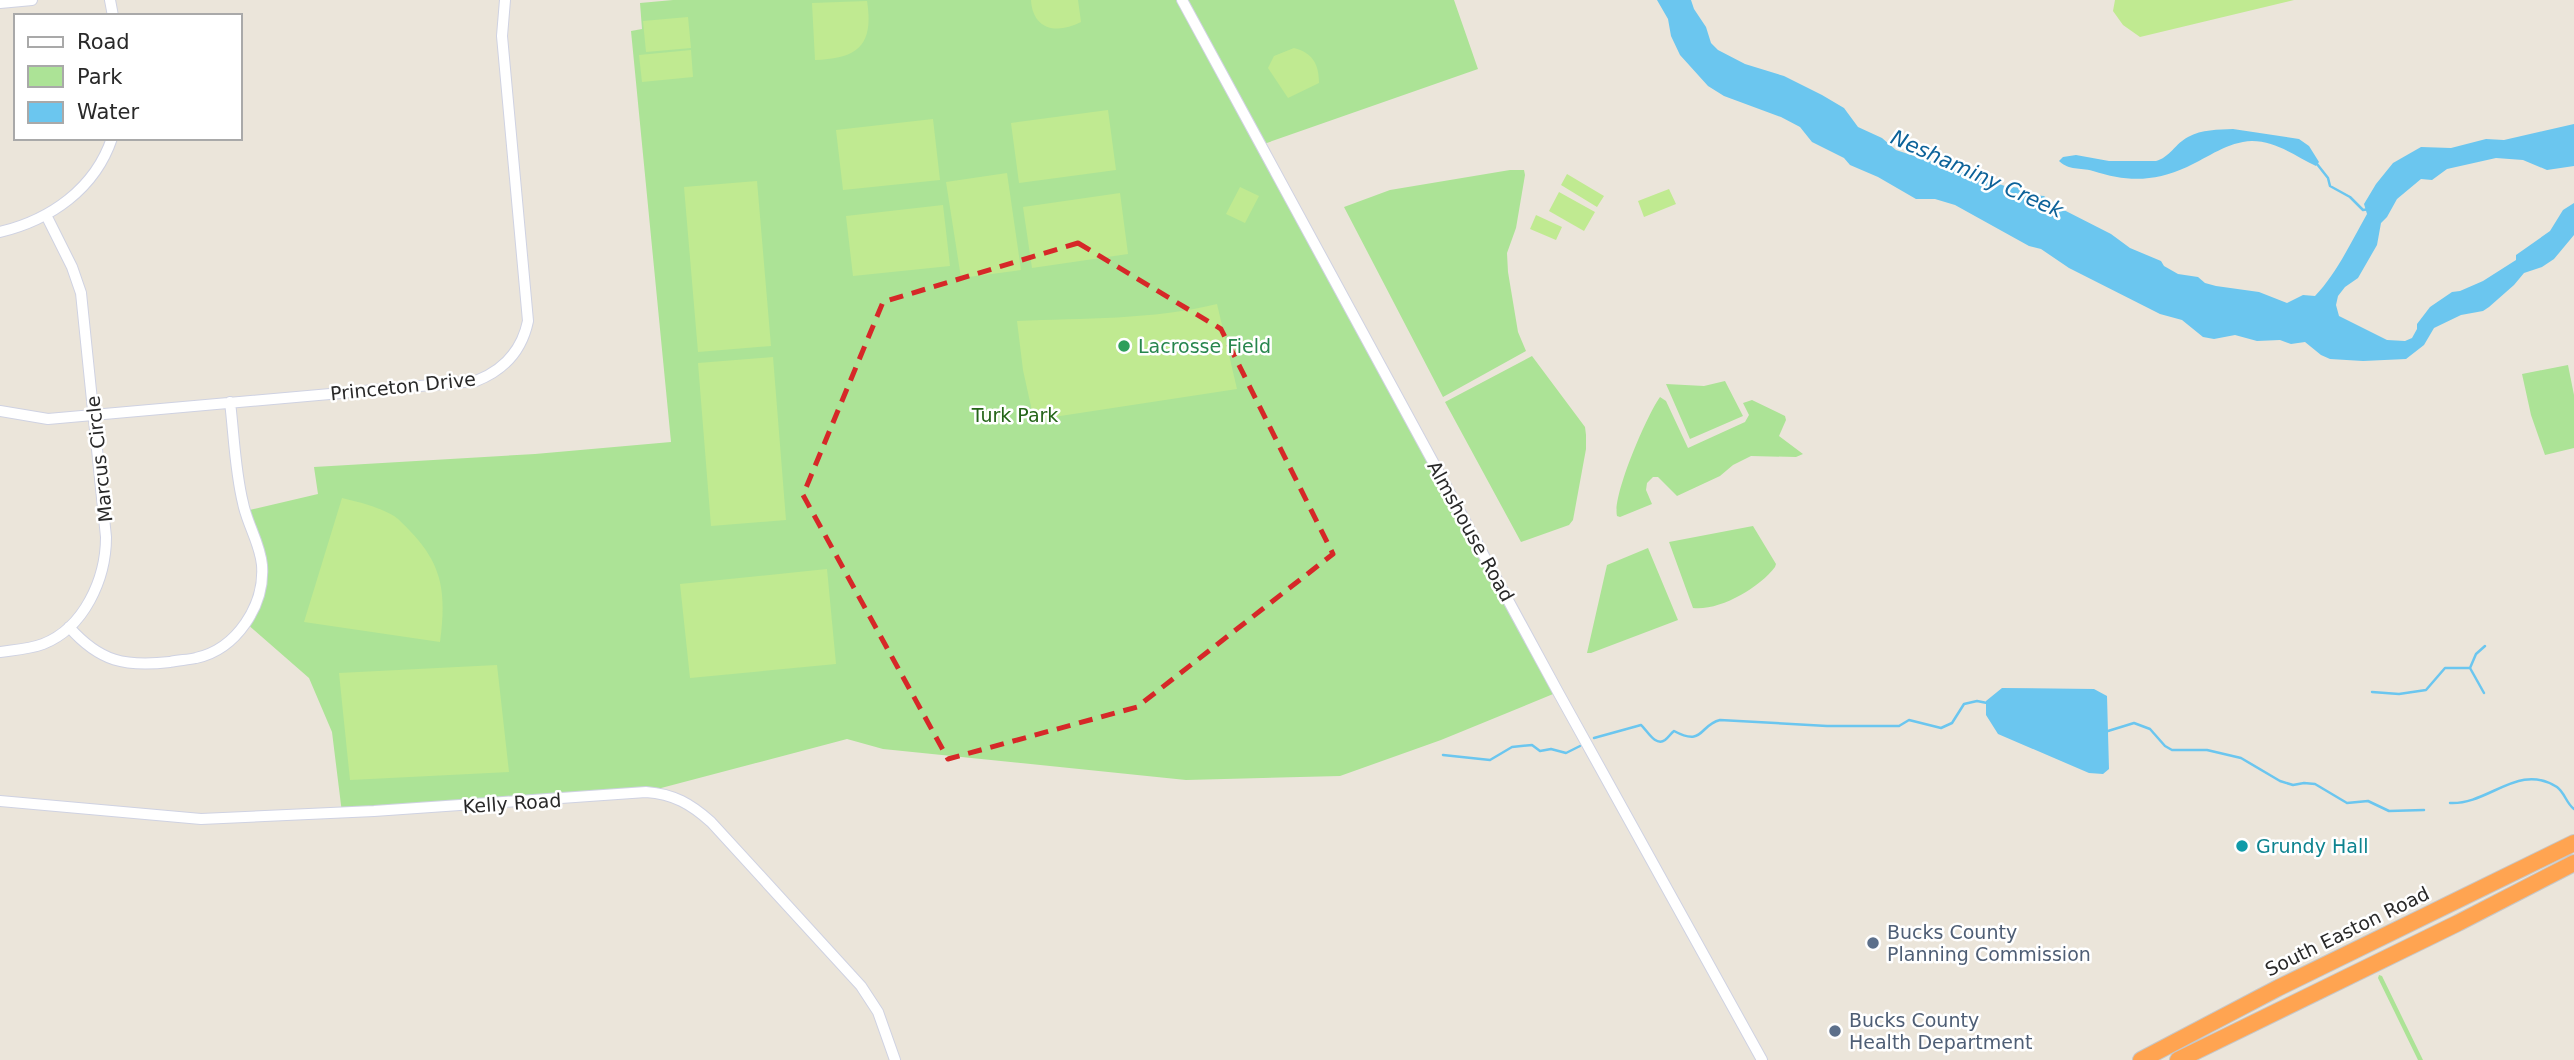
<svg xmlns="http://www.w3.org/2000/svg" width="2574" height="1060" viewBox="0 0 2574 1060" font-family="'DejaVu Sans',sans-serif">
	<rect width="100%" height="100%" fill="#ebe5da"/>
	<path fill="#ace396" d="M673,0H1454L1478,69L1261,145L1558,692L1441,740L1340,776L1186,780L883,749L847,739L646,792L342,813L332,732L309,678L246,623L262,583L245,511L318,494L314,467L535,454L671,442L631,31L642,29L640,3Z
		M1510,170H1524L1525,175L1516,228L1507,253L1508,272L1518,332L1526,351L1443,397L1344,207L1390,190Z
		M1532,356L1585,427L1586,435V449L1573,520L1569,525L1521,542L1445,402Z
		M2568,365L2574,395V448L2545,455L2531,415L2522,374Z
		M1725,381L1743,416L1690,439L1666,384L1704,386Z
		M1660,397L1666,401L1688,448L1745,422L1749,415L1743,403L1752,400L1785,416L1786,420L1779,436L1803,454L1796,457L1751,456L1733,465L1720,476L1677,496L1658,477H1653L1647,483L1646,490L1652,504L1620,517L1617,516C1612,496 1647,415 1660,397Z
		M1753,526L1776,564L1775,567C1759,588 1720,611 1693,608L1669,542Z
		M1648,548L1678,620L1591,653H1587L1607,565Z
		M2379,975L2382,976L2423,1060H2418L2378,978Z"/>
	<path fill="#c0ea91" d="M1031,0H1078L1081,22C1058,34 1033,31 1031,0Z
		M2115,0H2294L2140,37L2123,25L2113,11Z
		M867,1C874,45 858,59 815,60L812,3Z
		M688,17L691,48L646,52L643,21Z
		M1294,48C1312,53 1319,63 1319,83L1288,98L1268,68L1274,56Z
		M691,50L693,77L642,82L639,55Z
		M1108,110L1116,170L1019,183L1011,123Z
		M933,119L940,180L843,190L836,130Z
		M1007,173L1021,270L961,278L946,182Z
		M1567,174L1604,196L1597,207L1561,185Z
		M757,181L771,346L698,352L684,187Z
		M1240,187L1259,196L1245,223L1226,214Z
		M1669,189L1676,204L1644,217L1638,201Z
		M1559,192L1595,212L1584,231L1549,211Z
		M1120,193L1128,254L1032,268L1023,207Z
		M943,205L950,266L853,276L846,216Z
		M1536,215L1562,227L1556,240L1530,229Z
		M1217,304L1237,389L1034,420L1023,370L1017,321C1084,318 1152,320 1217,304Z
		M773,357L786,520L711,526L698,363Z
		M342,498C359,502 379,507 394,516C400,520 405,526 410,531C444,566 446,595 440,642L304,622Z
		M827,569L836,664L690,678L680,584Z
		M497,665L509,772L350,780L339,673Z"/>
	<path fill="#6bc6ef" d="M1657,0H1691L1694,9L1706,27L1711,43L1718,50L1745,64L1784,76L1822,95L1844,108L1858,127L1882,138L1896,150L2005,186L2020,188L2034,195L2044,196L2058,207L2111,234L2130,248L2161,261L2164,266L2178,274L2198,277L2205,283L2216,286L2259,292L2287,303L2303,295L2315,296C2337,273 2351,242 2367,214L2364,204L2376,184L2393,163L2421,147L2451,148L2486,139L2504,140L2574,124V166L2547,170L2523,160L2496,158L2447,169L2432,180L2421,179L2397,199L2387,217L2381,223L2377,245L2358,278L2345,287L2338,296L2336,305L2339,316L2387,340L2405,341L2412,338L2417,329V324L2430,307L2452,292L2460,291L2483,281L2516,260V255L2550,231L2563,210L2574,203V235L2554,259L2542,267L2524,273L2514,285L2489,307L2483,311L2461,315L2434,328L2424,345L2406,359L2363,361L2330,359L2321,355L2305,342L2291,344L2280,340L2257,341L2235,335L2214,339L2203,337L2182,320L2160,314L2069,268L2041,249L2029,246L1955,205L1935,199H1916L1878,177L1850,165L1844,158L1812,142L1800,127L1781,117L1724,96L1708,86L1680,55L1671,36L1668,19Z
		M2233,129L2299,139L2309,146L2319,162L2316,166C2295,156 2276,141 2252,141C2227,142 2209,157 2187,167C2154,182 2127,182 2093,171C2079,167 2070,171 2059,161L2063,157L2076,155L2109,161H2156C2169,158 2176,143 2188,137C2202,129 2218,130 2233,129Z
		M2002,688L2094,689L2107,696L2109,769L2103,774L2089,773L1998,734L1986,715V701Z"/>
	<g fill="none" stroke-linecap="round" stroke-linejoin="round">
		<path stroke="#6bc6ef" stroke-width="2.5" d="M2317,164L2328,178L2330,186L2350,197L2363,210L2370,209
			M2372,692L2399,694L2426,690L2445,668H2470
			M2484,693L2470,668L2476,654L2485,646
			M2108,731L2134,723L2150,729L2165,746L2172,750H2207L2241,758L2280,781L2293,785L2304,783L2315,784L2347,803L2368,801L2389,811L2424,810
			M1594,738L1641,725C1647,730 1655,747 1665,740C1669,737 1671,733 1674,731C1704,747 1699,725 1720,720L1827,726H1899L1909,720L1941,728L1952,723L1964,704L1977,701L1987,703
			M1443,755L1490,760L1512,747L1532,745L1540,751L1551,749L1566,753L1580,746
			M2450,803C2489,805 2518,762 2557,787C2565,793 2566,803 2574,809"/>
		<defs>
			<path id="minor" d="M110,0L113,16
				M1182,0L1558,692L1762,1060
				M0,3L32,0
				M0,232C50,220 95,189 112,138
				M0,411L48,419L476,381C504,370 522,350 528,321L502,36L505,0
				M69,627C100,662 125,667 170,662C178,660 188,660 196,658C237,649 265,605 262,565C260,543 247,524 243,503C235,471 234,435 230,402
				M0,652C14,650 30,649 43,644C84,628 106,579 106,537L81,293L72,267L46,215
				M0,801L201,819L374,811L646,792C674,794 691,804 711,822L861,986L878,1012L895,1060"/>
			<path id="highway" d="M2141,1060L2278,988L2574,843
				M2178,1060L2458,923L2574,863"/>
		</defs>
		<use href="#minor" stroke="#cfd2e2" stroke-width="12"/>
		<use href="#highway" stroke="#c7c7c7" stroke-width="18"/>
		<use href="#minor" stroke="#fff" stroke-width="10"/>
		<use href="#highway" stroke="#ffa451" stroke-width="16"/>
	</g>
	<path fill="none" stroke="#d62828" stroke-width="5" stroke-dasharray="14 9" stroke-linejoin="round" d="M1078,243L1221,329L1333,554L1137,707L948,759L803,495L883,302Z"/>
	<circle fill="#2e9e5b" stroke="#fff" stroke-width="2.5" cx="1124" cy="346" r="7"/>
	<circle fill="#0f9aa8" stroke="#fff" stroke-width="2.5" cx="2242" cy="846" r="7"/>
	<g fill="#5c6f8a" stroke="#fff" stroke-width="2.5">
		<circle cx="1873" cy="943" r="7"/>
		<circle cx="1835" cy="1031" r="7"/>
	</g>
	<g text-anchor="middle" stroke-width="5" stroke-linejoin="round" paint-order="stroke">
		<g font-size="19" fill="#27864d" stroke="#fff" text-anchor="start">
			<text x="1138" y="353">Lacrosse Field</text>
		</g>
		<g font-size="19" fill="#292929" stroke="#fff">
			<text transform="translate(403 386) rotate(-6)" y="7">Princeton Drive</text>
			<text transform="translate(99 459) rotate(-96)" y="7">Marcus Circle</text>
			<text transform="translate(1471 531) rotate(61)" y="7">Almshouse Road</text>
			<text transform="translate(512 803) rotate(-4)" y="7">Kelly Road</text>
			<text transform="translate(2347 931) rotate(-26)" y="7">South Easton Road</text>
		</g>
		<g font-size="19" fill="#256519" stroke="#fff">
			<text x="1015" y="422">Turk Park</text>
		</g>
		<g font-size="19" fill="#0d838f" stroke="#fff" text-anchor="start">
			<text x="2256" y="853">Grundy Hall</text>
		</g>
		<g font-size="19" fill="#4e5e75" stroke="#fff" text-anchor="start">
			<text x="1887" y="939">Bucks County<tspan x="1887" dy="22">Planning Commission</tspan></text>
			<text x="1849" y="1027">Bucks County<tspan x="1849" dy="22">Health Department</tspan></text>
		</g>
		<g font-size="21" font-style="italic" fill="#0c6299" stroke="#fff">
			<text transform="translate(1977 174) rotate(24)" y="7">Neshaminy Creek</text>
		</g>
	</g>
	<rect x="14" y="14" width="228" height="126" fill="#ffffff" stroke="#a9a9a9" stroke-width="2"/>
	<rect x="28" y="37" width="35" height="10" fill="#ffffff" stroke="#a9a9a9" stroke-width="2"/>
	<text x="77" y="49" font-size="21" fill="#292929">Road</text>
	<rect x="28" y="66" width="35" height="21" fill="#ace396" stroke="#a9a9a9" stroke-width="2"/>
	<text x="77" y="84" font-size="21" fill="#292929">Park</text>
	<rect x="28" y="102" width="35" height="21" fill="#6bc6ef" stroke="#a9a9a9" stroke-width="2"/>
	<text x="77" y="119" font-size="21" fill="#292929">Water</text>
</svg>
